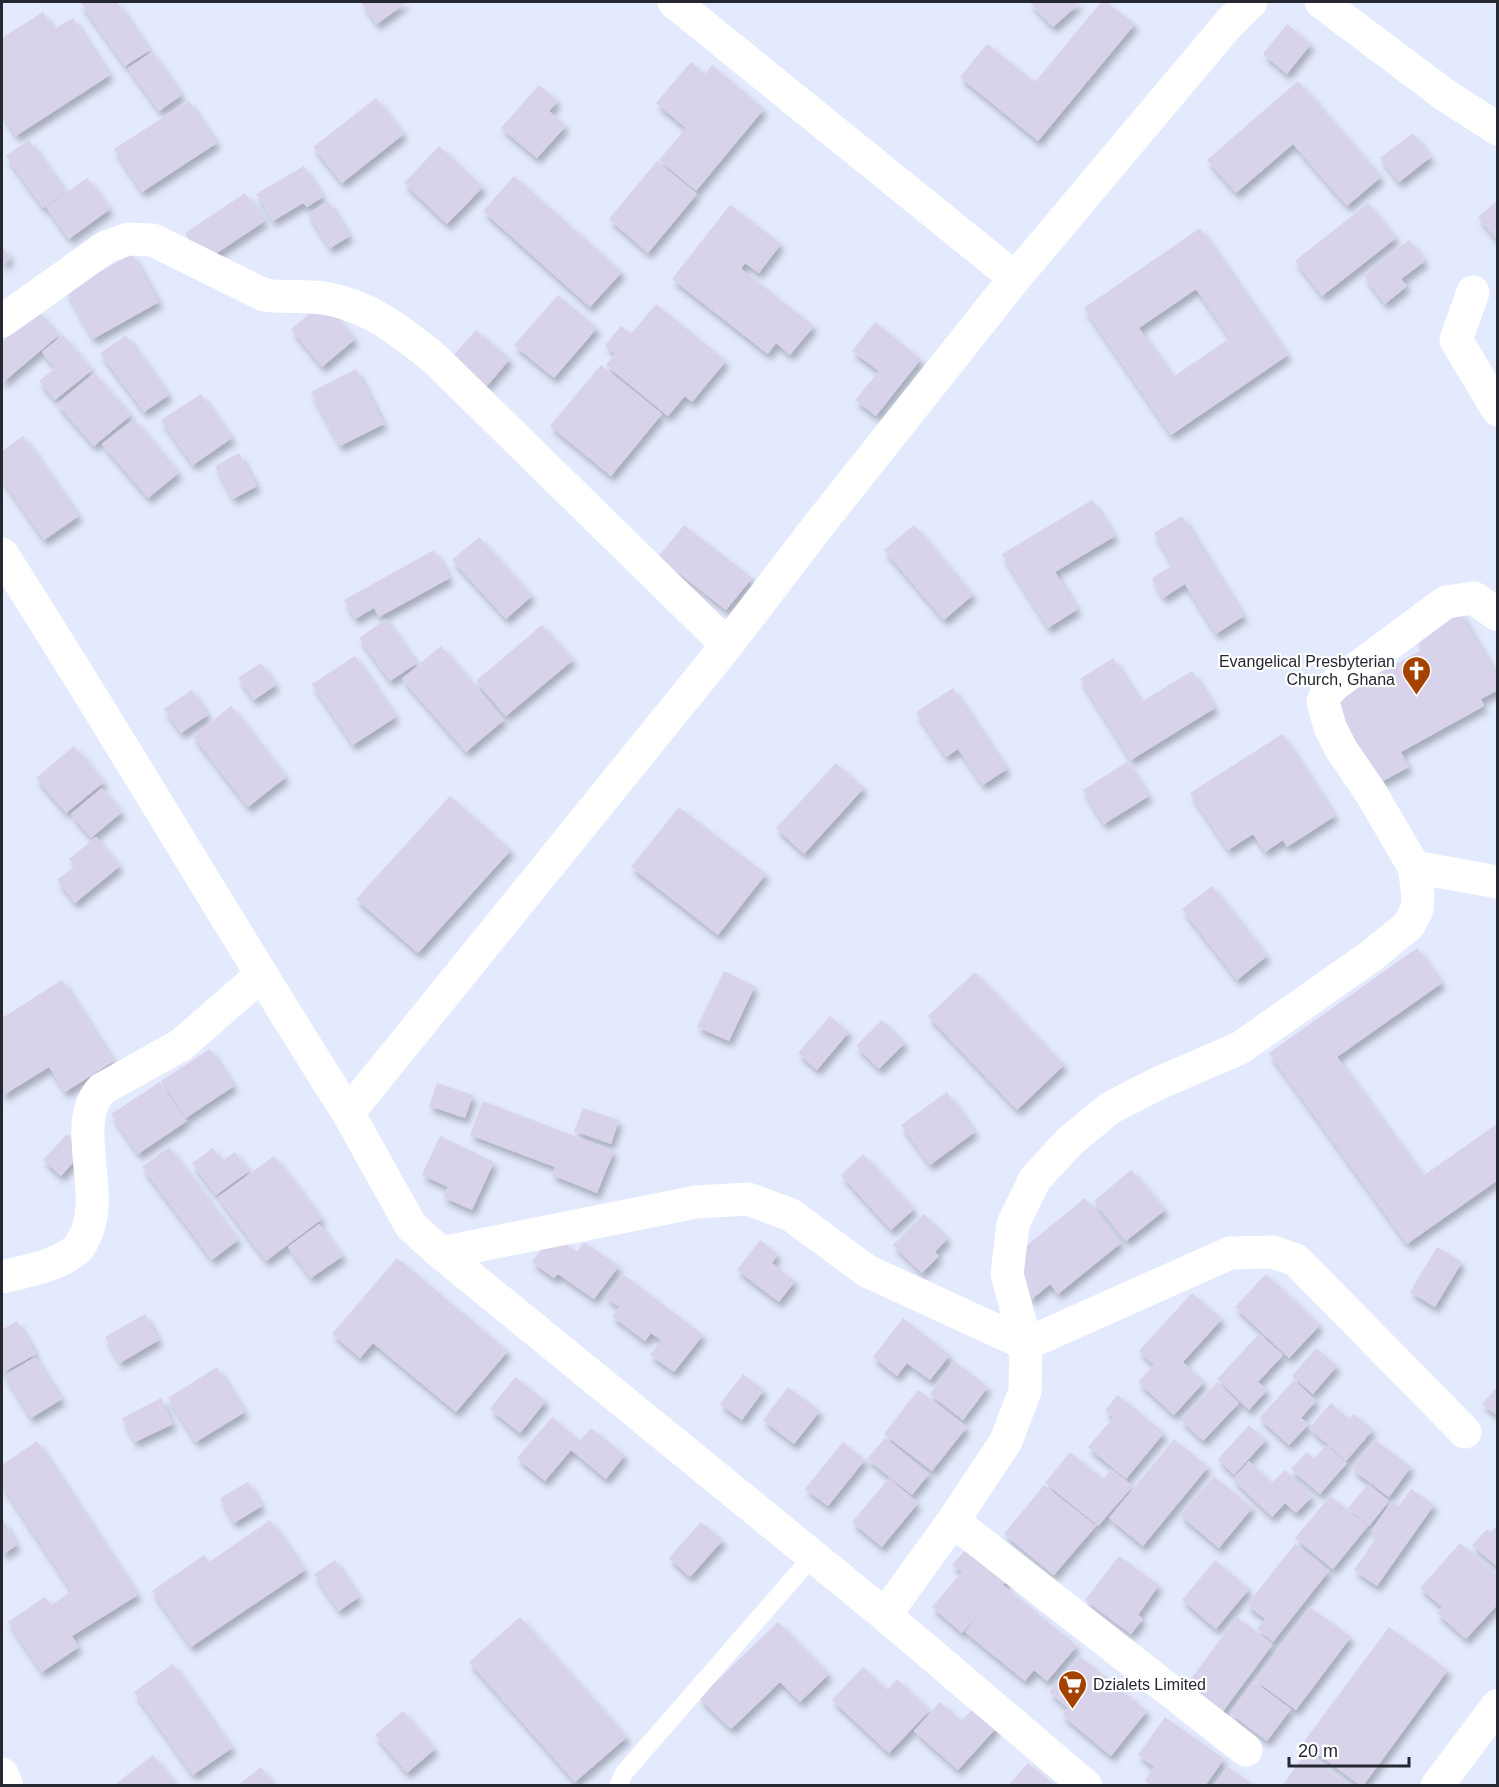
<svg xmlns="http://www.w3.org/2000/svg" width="1499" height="1787" viewBox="0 0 1499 1787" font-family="Helvetica,sans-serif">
	<defs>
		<filter id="shadow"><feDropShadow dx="3.5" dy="6" stdDeviation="3" flood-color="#0004"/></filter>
	</defs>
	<rect width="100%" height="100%" fill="#e3eafd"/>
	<path fill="#d8d2eb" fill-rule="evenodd" filter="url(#shadow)" d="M80,2H117L150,50L125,66Z
		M361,2H407L377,24Z
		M1029,2H1081L1053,27Z
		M1101,2H1106L1135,24L1038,141L960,77L987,44L1035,82Z
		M43,12L54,29L73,18L110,75L16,136L2,114V38Z
		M1287,24L1311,44L1287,74L1263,54Z
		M152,52L182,95L159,111L128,68Z
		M691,62L705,74L712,65L764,109L696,191L659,160L686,128L656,103Z
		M1298,81L1381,177L1347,206L1293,144L1236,193L1207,160Z
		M539,85L558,101L549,111L566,126L537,158L501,128Z
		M376,98L404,134L342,183L313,147Z
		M189,101L217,143L142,192L114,149Z
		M1413,133L1431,157L1399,182L1380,158Z
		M29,140L66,192L43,208L6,156Z
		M439,146L483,187L447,224L404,183Z
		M657,161L697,194L648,253L609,219Z
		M304,166L323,197L307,207L303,203L273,221L256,194Z
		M514,176L622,272L590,307L483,211Z
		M87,178L110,209L69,239L46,207Z
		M245,193L265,221L205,261L185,233Z
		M1498,200V241L1478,217Z
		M328,201L350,236L330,248L308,214Z
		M1368,203L1396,238L1322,296L1295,261Z
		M730,205L781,244L759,273L745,263L741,269L814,326L790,355L776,343L768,354L672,279Z
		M1200,228L1288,355L1171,435L1084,308ZM1196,289L1230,338L1173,377L1139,328Z
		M1409,240L1425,261L1401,279L1407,286L1385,304L1364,276Z
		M2,246L11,258L2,265Z
		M132,254L159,302L93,339L66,290Z
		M558,295L597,328L554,378L514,345Z
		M324,302L355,339L322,367L291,329Z
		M656,304L726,361L692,402L685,396L668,416L606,365L615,354L605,345L621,326L631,334Z
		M38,311L59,335L2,383V342Z
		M875,322L921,359L876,416L855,400L879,371L852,351Z
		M476,330L510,359L487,386L452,357Z
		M63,335L92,370L55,400L39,381L55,368L42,352Z
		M126,335L169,395L144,412L100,353Z
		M601,365L662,414L611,476L550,426Z
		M356,369L384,424L340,446L311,392Z
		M94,373L131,415L94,446L57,404Z
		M201,394L232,438L193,465L161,420Z
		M134,419L179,473L148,498L102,444Z
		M23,436L79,516L44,540L2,479V451Z
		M239,453L257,486L233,499L215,466Z
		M1092,500L1115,536L1055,572L1078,609L1048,628L1002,554Z
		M1182,516L1244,616L1216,634L1185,584L1163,598L1152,578L1173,565L1154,533Z
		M684,525L752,578L726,610L658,557Z
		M914,525L973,595L944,620L884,550Z
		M479,537L532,596L506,619L452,560Z
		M434,550L450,578L379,617L374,608L355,619L344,600Z
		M1460,612L1498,678V690L1481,699L1484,706L1401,752L1409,767L1381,782L1334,699L1423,649L1416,636Z
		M386,619L417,663L390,681L359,638Z
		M542,625L573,660L506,716L476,681Z
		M441,646L504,720L466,752L402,679Z
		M355,656L396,717L353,745L312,684Z
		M1113,658L1141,702L1192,671L1215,708L1131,760L1080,679Z
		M261,663L276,685L254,700L238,678Z
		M953,688L1007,769L983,785L958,749L946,757L916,712Z
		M192,690L208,715L181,733L164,709Z
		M231,706L286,777L248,807L193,736Z
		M1282,734L1335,816L1287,847L1283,840L1265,852L1253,834L1228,850L1190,793Z
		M74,746L104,782L66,813L36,778Z
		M1127,762L1149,796L1104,824L1083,790Z
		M836,763L864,788L804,854L776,828Z
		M102,788L122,812L91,838L71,814Z
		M450,796L511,850L418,953L356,899Z
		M679,807L766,874L718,935L631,867Z
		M96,837L120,866L75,903L57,880L75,866L69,859Z
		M1212,886L1267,956L1237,980L1182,909Z
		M1417,948L1442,983L1337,1057L1423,1176L1498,1123V1180L1407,1244L1269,1053Z
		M724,971L755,986L729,1041L697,1027Z
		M975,972L1064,1065L1017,1110L928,1016Z
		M62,980L114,1061L65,1092L49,1067L2,1096V1018Z
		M830,1016L849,1032L817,1070L798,1053Z
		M882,1020L905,1043L879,1069L856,1046Z
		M210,1049L234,1086L186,1118L161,1081Z
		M160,1082L187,1121L138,1154L111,1114Z
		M437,1083L473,1095L465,1118L429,1106Z
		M947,1092L975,1132L930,1165L901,1125Z
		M483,1101L614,1151L597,1193L552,1175L555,1167L470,1135Z
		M583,1108L619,1120L611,1144L574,1131Z
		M67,1134L84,1150L61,1176L43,1160Z
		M440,1136L494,1162L472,1210L443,1197L448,1187L422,1175Z
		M169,1147L238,1240L212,1260L142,1167Z
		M213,1148L222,1161L235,1152L249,1171L216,1195L192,1163Z
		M863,1154L914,1209L891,1230L841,1175Z
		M274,1156L322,1219L266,1261L218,1197Z
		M1131,1170L1165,1210L1126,1241L1094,1201Z
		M1085,1198L1121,1243L1058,1294L1050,1284L1031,1300L1009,1260Z
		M924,1214L948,1238L935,1252L939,1256L922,1273L893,1245Z
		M319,1224L343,1256L311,1278L288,1247Z
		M552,1234L577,1252L584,1242L619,1266L594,1299L558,1274L554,1278L532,1262Z
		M760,1240L778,1254L772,1263L795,1281L779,1302L737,1270Z
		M1437,1247L1462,1262L1435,1307L1410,1292Z
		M397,1258L508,1351L456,1412L373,1343L360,1358L332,1334Z
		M623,1274L703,1335L674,1372L650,1355L661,1340L651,1333L645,1341L612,1316L619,1307L605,1297Z
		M1266,1274L1320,1325L1289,1358L1235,1307Z
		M1192,1293L1222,1319L1183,1362L1204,1382L1174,1415L1138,1382L1154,1365L1139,1351Z
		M145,1314L159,1340L120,1363L105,1337Z
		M903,1318L950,1355L930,1380L907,1363L897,1376L873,1357Z
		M17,1321L36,1354L2,1373V1330Z
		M1259,1334L1283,1355L1258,1382L1267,1390L1249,1410L1217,1379Z
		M1316,1348L1337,1366L1313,1394L1292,1376Z
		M35,1357L62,1399L31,1418L5,1375Z
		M954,1361L988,1387L963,1420L930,1394Z
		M217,1367L245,1412L196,1442L168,1398Z
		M743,1374L764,1390L742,1420L720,1404Z
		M515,1377L546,1401L520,1433L490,1409Z
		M1294,1380L1316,1401L1301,1418L1309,1424L1289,1445L1259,1418Z
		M1217,1382L1239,1403L1203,1441L1181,1420Z
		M1498,1386V1416L1482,1404Z
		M788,1387L820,1411L794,1444L763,1420Z
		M918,1390L967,1427L932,1471L884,1434Z
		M1118,1395L1164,1433L1126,1479L1088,1447L1113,1418L1105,1410Z
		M161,1398L173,1424L135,1442L122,1418Z
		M1331,1403L1349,1419L1354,1414L1373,1430L1346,1461L1309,1428Z
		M552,1417L580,1441L591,1428L625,1455L606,1479L571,1450L545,1481L517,1458Z
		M1249,1425L1266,1440L1234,1475L1218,1459Z
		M885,1438L929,1474L912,1495L867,1459Z
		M1174,1439L1208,1467L1143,1546L1109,1518Z
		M1375,1440L1411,1467L1389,1497L1352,1469Z
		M37,1441L138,1595L72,1636L79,1647L42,1672L8,1622L45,1597L51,1605L72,1591L2,1485V1465Z
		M843,1442L865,1460L828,1506L805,1489Z
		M1326,1445L1347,1463L1320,1494L1291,1469L1307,1452L1314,1459Z
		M1070,1452L1103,1479L1111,1469L1133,1486L1098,1526L1045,1483Z
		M1249,1461L1272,1483L1285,1470L1312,1497L1296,1513L1285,1503L1272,1517L1233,1479Z
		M1214,1476L1252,1508L1219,1548L1180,1515Z
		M889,1478L918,1503L882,1547L852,1522Z
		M248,1482L262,1506L234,1523L220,1498Z
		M1368,1484L1389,1501L1369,1526L1348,1508Z
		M1044,1485L1096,1526L1054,1575L1004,1534Z
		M1411,1489L1434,1505L1377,1586L1354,1570L1377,1536L1371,1531L1392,1501L1399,1506Z
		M1330,1496L1368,1526L1333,1569L1295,1538Z
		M2,1518L17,1545L2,1555Z
		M270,1520L305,1570L191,1647L152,1591L204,1555L209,1562Z
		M701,1522L723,1540L690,1577L669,1558Z
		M1498,1525V1567L1472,1545L1487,1529L1491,1532Z
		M1460,1543L1498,1576V1604L1466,1639L1437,1613L1442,1607L1420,1588Z
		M1295,1544L1329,1571L1273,1642L1257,1629L1265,1619L1247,1605Z
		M969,1546L1009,1579L1003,1585L1077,1646L1047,1681L1034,1670L1025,1681L965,1632L980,1613L962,1633L932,1607L962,1572L952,1565Z
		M1119,1556L1159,1585L1138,1615L1143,1619L1131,1634L1085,1600Z
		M335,1560L359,1597L339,1611L314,1574Z
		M1215,1560L1249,1589L1216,1629L1182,1600Z
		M1310,1607L1351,1637L1296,1710L1255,1680Z
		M520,1617L627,1737L575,1782L469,1662Z
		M1237,1617L1273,1644L1218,1718L1182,1691Z
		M778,1622L829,1674L800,1702L780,1682L731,1729L699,1698Z
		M1389,1627L1448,1670L1363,1786H1361L1303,1743Z
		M1080,1656L1147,1711L1111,1756L1062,1715L1068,1708L1049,1692Z
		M173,1664L232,1748L193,1775L134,1692Z
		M863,1667L887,1690L897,1679L930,1710L889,1753L832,1700Z
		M1253,1681L1291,1709L1267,1741L1230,1713Z
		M940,1702L961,1721L975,1707L997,1727L958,1770L914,1731Z
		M403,1711L435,1749L407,1773L375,1735Z
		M1165,1717L1224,1759L1205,1786H1152L1145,1780L1154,1767L1138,1755Z
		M1305,1754L1350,1786H1282Z
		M153,1755L177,1786H113Z
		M1028,1763L1055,1786H1008Z
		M261,1767L275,1786H237Z
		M1228,1767L1254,1786H1214Z"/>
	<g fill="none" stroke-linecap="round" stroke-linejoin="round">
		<path stroke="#fff" stroke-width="18" d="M618,1786L624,1773L812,1557"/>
		<path stroke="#fff" stroke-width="33" d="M674,2L1015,278
			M1321,2L1445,95L1498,129
			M1473,292L1456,340L1498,410
			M2,321L106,247L128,239L153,240L264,295C285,298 307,295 329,299C371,307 401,332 434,358L727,645
			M2,554C120,738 230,928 348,1113
			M1414,867L1498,882
			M441,1253L696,1202L748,1199L791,1215L867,1271L1026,1344L1230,1253L1273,1252L1296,1260L1465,1432
			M2,1277C26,1271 54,1267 75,1251C79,1248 81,1244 83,1240C109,1196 68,1124 102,1089L181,1045L260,976
			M953,1521L1246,1750
			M885,1615L953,1521L1006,1441L1025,1391L1026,1344L1007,1274L1013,1224L1035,1179L1069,1142L1110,1108L1159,1083L1240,1048L1371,956L1409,925L1417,909L1418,895L1414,867L1371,793L1341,749L1330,727L1323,702L1326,694L1334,685L1446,602L1474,598L1498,615
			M2,1774L7,1786
			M1086,1786L885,1615L441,1253L411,1226L348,1113L727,645L818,526L1015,278L1230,22L1251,2"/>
		<path stroke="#fff" stroke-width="33" d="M1437,1786L1498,1705"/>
	</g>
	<defs>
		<symbol id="church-pin" viewBox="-11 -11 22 30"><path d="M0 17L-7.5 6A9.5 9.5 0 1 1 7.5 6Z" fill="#a44200" stroke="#fff"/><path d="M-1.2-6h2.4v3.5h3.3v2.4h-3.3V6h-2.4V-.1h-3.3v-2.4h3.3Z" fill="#fff"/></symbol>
		<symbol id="supermarket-pin" viewBox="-11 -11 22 30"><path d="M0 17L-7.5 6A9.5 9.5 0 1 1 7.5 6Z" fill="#a44200" stroke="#fff"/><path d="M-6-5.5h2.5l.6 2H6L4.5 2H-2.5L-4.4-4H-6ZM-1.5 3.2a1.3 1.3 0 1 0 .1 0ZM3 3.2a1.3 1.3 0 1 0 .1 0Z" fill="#fff"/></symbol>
	</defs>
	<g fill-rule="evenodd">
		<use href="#church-pin" x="1400" y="654" width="33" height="45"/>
		<use href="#supermarket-pin" x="1056" y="1668" width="33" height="45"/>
	</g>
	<g text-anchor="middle" stroke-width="4.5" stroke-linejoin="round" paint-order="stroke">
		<g font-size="16" fill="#252831" stroke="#fff" text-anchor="end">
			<text x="1395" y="667">Evangelical Presbyterian<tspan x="1395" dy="18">Church, Ghana</tspan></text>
			<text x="1093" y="1690" text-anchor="start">Dzialets Limited</text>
		</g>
	</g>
	<rect width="1499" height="1787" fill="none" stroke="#252831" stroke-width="6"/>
	<path d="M1289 1757v9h120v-9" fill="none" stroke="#252831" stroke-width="3"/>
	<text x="1298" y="1757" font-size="18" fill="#252831" stroke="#ffffff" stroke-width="4.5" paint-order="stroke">20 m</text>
</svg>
